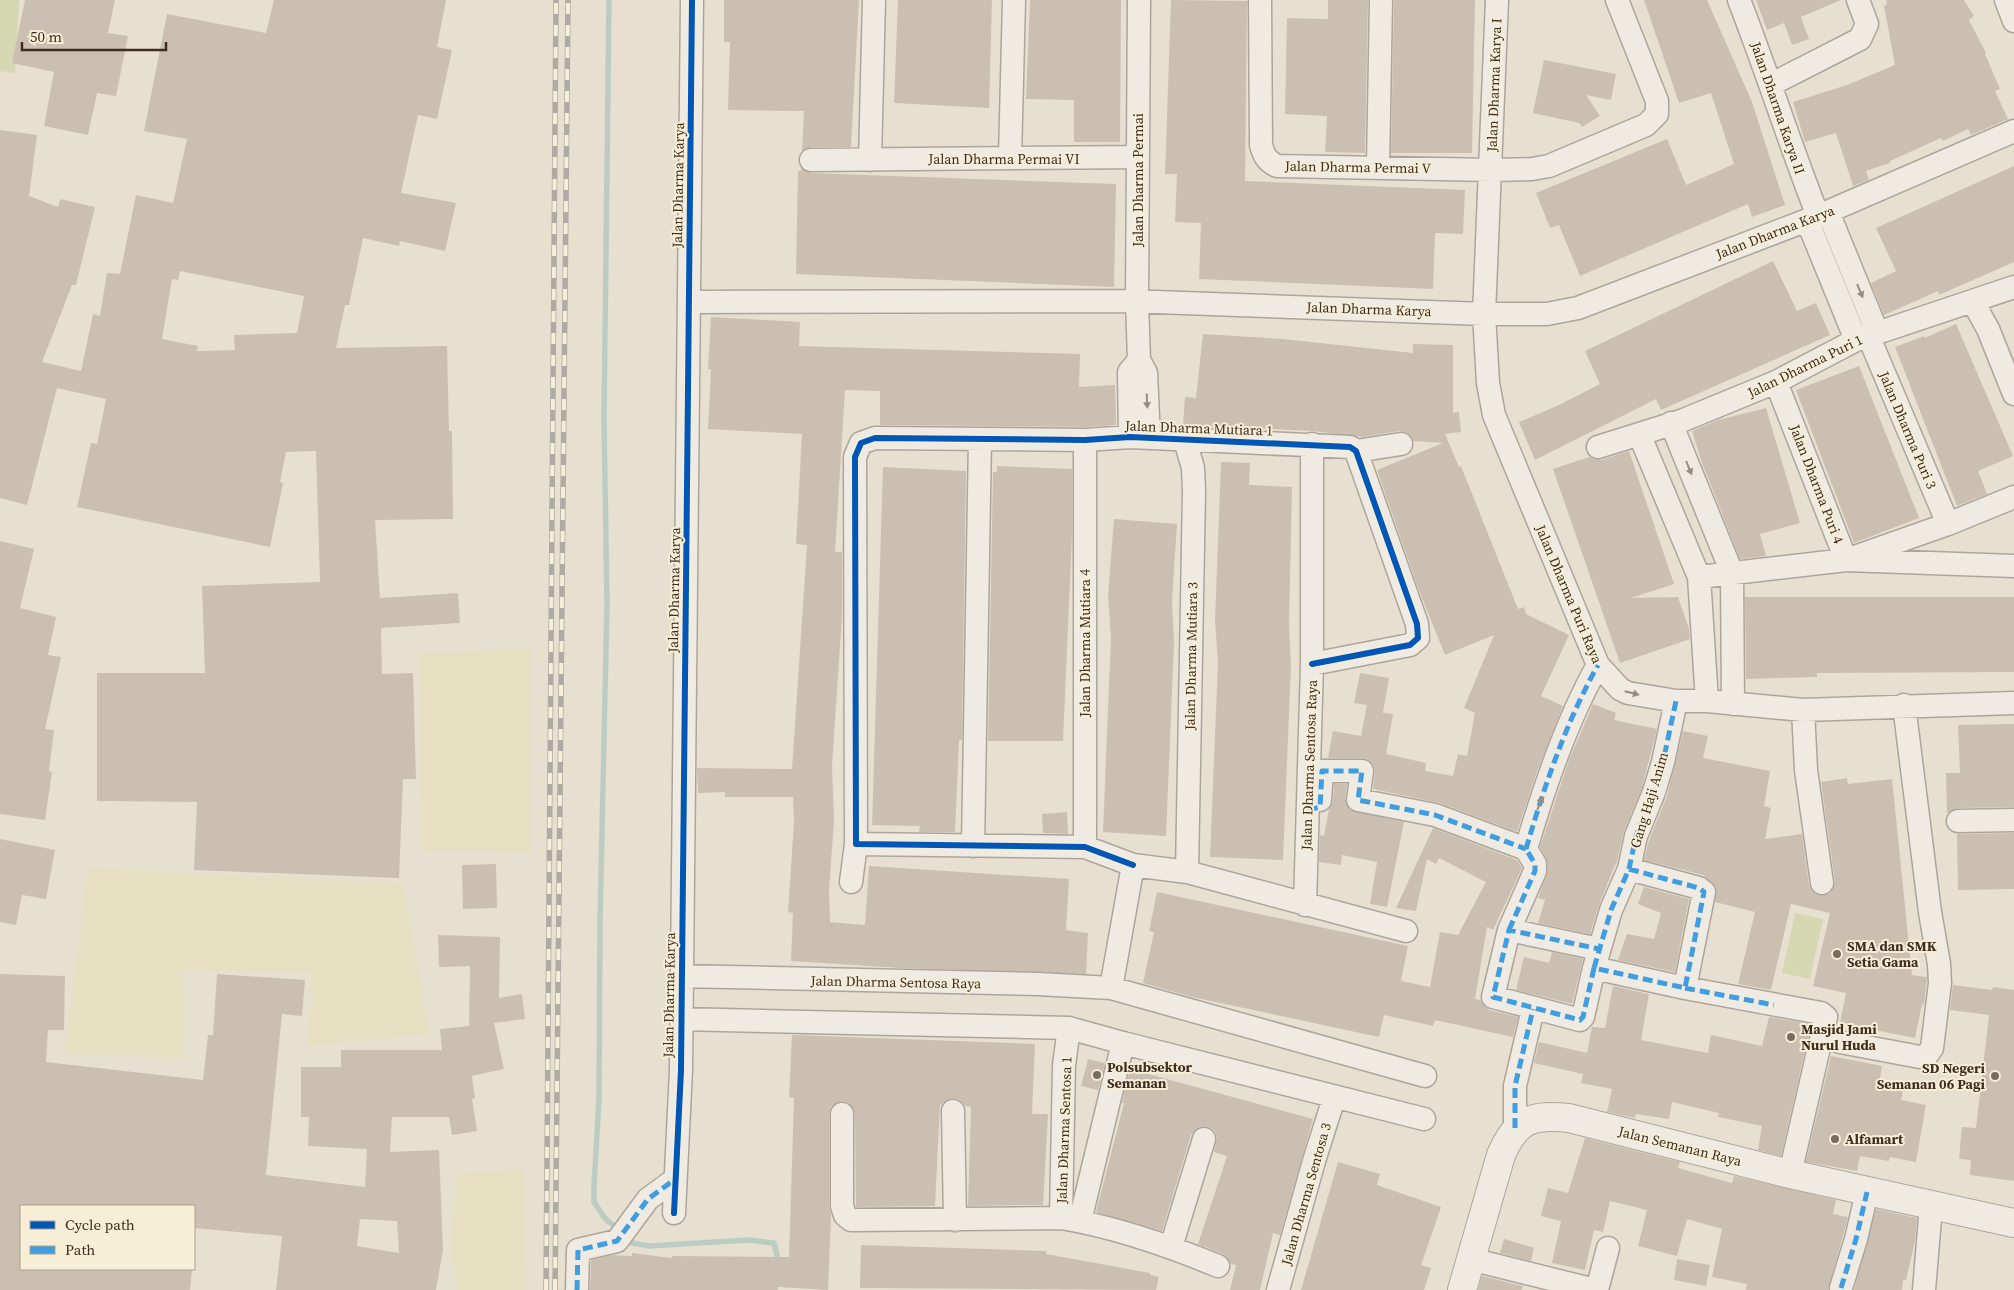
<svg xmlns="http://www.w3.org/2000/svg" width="2014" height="1290" viewBox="0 0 2014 1290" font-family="'Source Serif 4',serif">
	<rect width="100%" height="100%" fill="#e7e0d1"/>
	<path fill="#e6dfc2" d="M531,648L532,853L422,851L420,653Z
		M88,868L403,883L430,1034L308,1046L312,973L184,970L183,1058L64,1054Z
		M524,1169L526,1290H457L451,1251L456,1174Z"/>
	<path fill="#d6d7b3" d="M0,0H19L15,73L0,71Z
		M1795,913L1823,919L1810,979L1782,973Z"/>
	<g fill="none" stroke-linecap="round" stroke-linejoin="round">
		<path stroke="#bcccc2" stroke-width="5.5" d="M609,0L604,420L607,603L600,923L599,1098L594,1186V1202L604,1217L618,1230
			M625,1236L632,1243L649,1246L748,1240L774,1243L779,1263"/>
	</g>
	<path fill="#cbbfb2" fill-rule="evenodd" d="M25,0H115L108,33L128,36L116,96L97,93L88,135L44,126L54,72L12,63Z
		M274,0H446L437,47L452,50L437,119L418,115L401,193L456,203L445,251L400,241L399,246L363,238L349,305H345L336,348L447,346L449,431H452L453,519L375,520L380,598L458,593L460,623L381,628L382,674L413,673L416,779H403L399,878L194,870L197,802L97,801V673H205L202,586L320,582L316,451L286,452L280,482L283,483L270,547L77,507L91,443L97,444L106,399L57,388L27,505L0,498V130L37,135L29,196L58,207L60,199L95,207L76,285H72L42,362L81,371L93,314L100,316L107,273L120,274L136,195L173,203L187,139L144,131L167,14L266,33ZM180,271L304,296L297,333L234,335L235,350L197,351L198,346L162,339L172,279L178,280Z
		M724,0H859L851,147H811L802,151L804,111L728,110L730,42H724Z
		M898,0H992L989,108L894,103Z
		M1030,0H1121L1120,142H1074V100L1026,99Z
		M1171,0L1247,1L1245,181L1465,190L1463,234L1435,233L1433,289L1199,279L1201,223L1175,222L1177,174H1165Z
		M1328,0H1368L1365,153L1325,152L1327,116L1285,114L1287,18L1328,19Z
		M1394,0H1475L1472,153H1391Z
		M1644,0H1707L1752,102L1785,205L1752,217L1748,204L1580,276L1559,225L1550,228L1536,193L1667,139L1686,185L1734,164L1711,93L1679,103Z
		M1756,0H1841L1801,17L1809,39L1792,45L1784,23L1767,30Z
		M1886,0H1964L1974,16L1969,20L1986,53L1985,54L2000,89L1995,91L2008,119L1971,135L1968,129L1943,141L1941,138L1890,161V163L1866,171L1869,180L1853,186L1836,133L1805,142L1793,102L1847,85L1895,65L1884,6L1887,4Z
		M1544,60L1616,74L1611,100L1586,95L1600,116L1582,127L1579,123L1533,113Z
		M2014,166V262L1939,295L1938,291L1884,315L1871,283L1896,271L1876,228Z
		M801,168L811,173L1116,184L1114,287L796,274L798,171H801Z
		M1773,261L1797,311L1816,303L1830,335L1661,410L1656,399L1535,460L1519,422L1559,405L1600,384L1585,351Z
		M711,317L800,322L799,346L1080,354L1079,387L1115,385L1116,425L1085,427L880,425V391L845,390L835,552H842V615L832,766L834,821L829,890L830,922L865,925L869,866L1069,879L1066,930L1088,933L1086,974L900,968L791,961L793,913L788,912L794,822L793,797H725V792L698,793L697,768L792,769L807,545L796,544L802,434L708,429L711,369H708Z
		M1956,324L2013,456L1978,471L1987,494L1957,506L1895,347L1924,336L1925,338Z
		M1203,334L1283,339L1413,353V344L1453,345V413L1459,412L1461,432L1445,434L1459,467L1461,466L1518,609L1524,607L1526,614L1569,635L1541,696L1563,706L1536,774L1517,832L1440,803L1373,789L1375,772L1374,766L1369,760L1362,758H1328L1333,731L1361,736L1367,705L1354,703L1360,673L1389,678L1383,713L1393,714L1386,754L1426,763L1425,771L1453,776L1458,754L1467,756L1475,713L1464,708L1494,635L1445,655L1418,588L1377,470L1443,443L1413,441L1406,432L1399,431L1363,437L1312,431L1183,425L1185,397L1196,398Z
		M1859,366L1919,518L1854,543L1796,390Z
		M1766,408L1800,523L1760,534L1766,556L1740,559L1702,463L1692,431L1718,420Z
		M1629,451L1674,584L1631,598L1678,597L1689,629L1690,639L1620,663L1553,469L1589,457L1601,460Z
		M1221,462L1250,463L1249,485L1292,487L1289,624L1291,665L1283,860L1210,857L1218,662L1215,621Z
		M997,466L1072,469V535L1063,741H988L993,472H997Z
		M883,467L966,471L962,740H959L955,832H919L920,826L872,825Z
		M1114,519L1177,524L1172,600L1174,643L1166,836L1103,832L1111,637L1108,596Z
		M0,541L34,549L20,608L56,617L48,655L61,657L45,729L54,730L49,771L52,772L45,820L0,814Z
		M1745,597H2014V672L1817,673V677L1746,679Z
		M1593,704L1616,713L1614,720L1657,729L1642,788L1624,831L1616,865H1615L1599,905L1590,934L1538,923L1545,900L1538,898L1548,871L1546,858L1540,847L1569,760Z
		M2014,724V807L1958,808L1947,813L1946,773H1960L1958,725Z
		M1683,731L1708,736L1703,758L1770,771L1764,806L1771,808L1765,839L1802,834L1809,885L1812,891L1818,895L1830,894L1835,882L1821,782L1847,778L1848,784L1892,779L1912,975L1927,977L1924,1005L1922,1004L1915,1038L1840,1023L1846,993L1813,986L1830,913L1791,904L1771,990L1738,984L1755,912L1715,902L1716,887L1703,875L1644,860L1649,840L1667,796Z
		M1334,784H1347L1345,799L1350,810L1404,822L1387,907L1370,904L1377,862L1342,855L1341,865L1319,862L1320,835L1324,836L1329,809L1333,801Z
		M1067,812L1068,834L1043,833L1042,814Z
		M1433,828L1517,860L1522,868L1493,930L1487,927L1475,999L1480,1000L1484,1006L1489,1010L1518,1017L1513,1037L1435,1020L1433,1026L1384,1015L1379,1037L1192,997L1143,983L1154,932L1149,931L1157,892L1408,946L1401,981L1430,987L1440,932L1458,935L1486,882L1439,858L1436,864L1427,859L1416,911L1396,908Z
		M2014,833V889L1958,890L1957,834Z
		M0,839L55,850L46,899L22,895L16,925L0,922Z
		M496,864L497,908L463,909L462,865Z
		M1644,887L1689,899L1675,972L1618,960L1627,934L1654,939L1661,913L1638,904Z
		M438,935L500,937L499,998L522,994L525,1019L494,1023L504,1069L472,1076L475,1098L472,1099L477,1131L452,1135L449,1117H392L390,1152L439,1150L443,1250L436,1290H276L282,1236L194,1228V1206H21V1269H192L190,1290H0V974L65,976L64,1030H48L46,1062L203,1080L208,1035H213L217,974L305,980L302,1016L282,1014L266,1175L365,1187L367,1149L308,1146L309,1117H301V1067H341V1050H442L440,1029L469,1026L470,966L439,967ZM360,1219L397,1221L399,1253L357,1246Z
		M1552,952L1583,959L1572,1004L1516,990L1524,957L1549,963Z
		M1953,985L1992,990L1993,987L2014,990V1181L1970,1175L1971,1160L1959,1159L1962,1127L1976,1128L1989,1015L1950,1010Z
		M1613,986L1649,994L1641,1040L1708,1053L1711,1035L1762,1046L1769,1017L1811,1024L1781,1156L1758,1150L1762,1126L1718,1117L1719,1113L1672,1102L1669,1119L1636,1114L1635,1118L1607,1112L1612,1089L1581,1083L1583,1074L1534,1063L1539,1042L1587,1053L1592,1027L1605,1028Z
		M792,1035L1035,1044L1032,1114H1048L1043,1205L968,1206L971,1107L965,1106L960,1100L953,1098L940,1105L935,1206L856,1207L855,1114L849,1103L842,1101L831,1107L829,1114V1206L831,1215L828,1290L778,1287V1290H590L591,1260L613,1255L632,1256V1253L672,1258V1256L789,1257L794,1098L789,1097Z
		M1831,1056L1882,1066L1879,1084L1903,1089L1901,1100L1926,1105L1916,1162L1890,1157L1889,1161L1860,1156L1857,1171L1806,1162Z
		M1088,1059L1105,1063L1098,1090L1081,1086Z
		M1130,1069L1313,1119L1280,1235L1273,1233L1260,1290H1230L1236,1265L1231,1264L1223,1254L1198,1244L1227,1156L1214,1152L1217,1137L1214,1130L1208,1127L1201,1126L1191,1135L1162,1231L1096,1212L1124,1103H1122Z
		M1585,1138L1680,1162L1678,1168L1732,1183L1734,1176L1836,1200L1833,1214L1848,1217L1828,1290H1746L1747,1284L1712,1277L1722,1229L1687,1219L1677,1256L1638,1246L1647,1210L1610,1201L1603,1232L1594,1230L1585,1270L1552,1263L1561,1221L1541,1216L1548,1188L1568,1193Z
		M1338,1162L1380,1174L1377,1185L1441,1207L1421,1265L1431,1268L1424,1290H1301Z
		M1876,1209L1917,1218L1915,1241L1906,1280H1903L1902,1290H1854Z
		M1504,1239L1534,1248L1531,1261L1500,1253Z
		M861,1245L1046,1251V1254L1150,1273V1275L1159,1277L1156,1290L860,1288Z
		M1677,1259L1710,1265L1706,1286L1674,1280Z
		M1482,1276L1523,1286L1522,1290H1478Z"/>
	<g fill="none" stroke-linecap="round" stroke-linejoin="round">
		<defs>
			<path id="minor" d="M1139,0L1137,301L1139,360L1146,373L1149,438
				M1260,0L1261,145C1264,156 1267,161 1277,166L1492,170L1532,169L1549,166L1646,125L1657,114V101L1617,0
				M1497,0L1484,314L1488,383L1494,415L1598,665L1620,689L1628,693L1676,701H1707L1803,710L2014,703
				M1739,0C1767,72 1790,145 1818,216
				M2006,0L2014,21
				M1772,84L1860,39L1867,24L1858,0
				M1010,158L1014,0
				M811,160L1138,157
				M870,160L874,0
				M1378,167L1381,0
				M1828,212L1877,332
				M1807,220L1856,340
				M690,302L1129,301L1484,314H1547L1578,308L1818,216L2014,131
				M1973,302L1988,329L2014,394
				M1868,335L1948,524
				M1776,382L1846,560L1948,524L2014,497
				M1671,423L1732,573L1733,704
				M1640,436L1699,577L1707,701
				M1130,437L1129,372L1139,360
				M1185,440L1193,468L1194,491L1187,872
				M1598,447L1681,421L1776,382L1856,340L2014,287
				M1356,451L1401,444
				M1699,577L1846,560L2014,566
				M1803,710L1806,770L1822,883
				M1320,800L1322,771H1362L1358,800L1435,815L1526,849
				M1958,821L2014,820
				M973,846L980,439
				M1085,847V440
				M1526,849C1544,787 1566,722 1598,665
				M1133,865L1085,847L856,844L855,457L861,443L875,438L1085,440L1130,437L1350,447L1356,451L1417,624L1418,638L1410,645L1312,664
				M1629,869L1699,888L1704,892L1685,988L1594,968L1611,910L1629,869L1636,836L1654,792L1663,762L1676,701
				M851,882L856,844
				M1305,905L1312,664V444
				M1509,930L1535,871V864L1526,849
				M1594,968L1583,1017L1580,1020L1493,997L1509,930L1599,949
				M681,976L1038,984L1111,988L1425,1076
				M1111,988L1133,865L1187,872L1406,931
				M1685,988L1821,1013L1826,1017L1790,1174
				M681,1019L1069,1028L1123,1043L1424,1119
				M1069,1028L1064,1065L1061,1218C1116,1227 1167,1245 1218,1266
				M1840,1042L1920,1057L1927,1055L1932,1048L1940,983L1939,964L1930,912L1904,705
				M953,1111L955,1220
				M842,1114V1206L845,1215L851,1220L1061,1218
				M1515,1128V1086L1533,1009
				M674,1213L681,1070L692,0
				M1080,1221L1123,1043
				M1171,1247L1204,1139
				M1470,1259L1591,1289L1598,1286L1608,1248
				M1841,1288L1856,1239L1867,1192
				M577,1290L578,1250L617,1241L648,1199L674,1180
				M1278,1290L1314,1161L1334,1098
				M1924,1290L1931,1206"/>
			<path id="tertiary" d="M1462,1290L1501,1155C1516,1120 1531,1114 1569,1118L1790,1174L2014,1223"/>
		</defs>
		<use href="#minor" stroke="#ada599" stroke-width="25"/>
		<use href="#tertiary" stroke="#ada599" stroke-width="30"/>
		<use href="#minor" stroke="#efebe3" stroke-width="22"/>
		<use href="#tertiary" stroke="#efebe3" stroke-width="28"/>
		<defs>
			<path id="rail" d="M546,1290L556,0
				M555,1290L568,0"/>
		</defs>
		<use href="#rail" stroke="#afaaa2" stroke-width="5.5"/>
		<use href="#rail" stroke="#f7eed8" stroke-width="4" stroke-dasharray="11" stroke-linecap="butt"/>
		<path stroke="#3f9de0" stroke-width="5" stroke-dasharray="10 5" stroke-linecap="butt" d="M1308,810L1320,807L1322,771H1362L1358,800L1435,815L1526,849
			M1526,849C1544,787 1566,722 1598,665
			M1629,869L1699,888L1704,892L1685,988L1594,968L1611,910L1629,869L1636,836L1654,792L1663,762L1676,701
			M1509,930L1535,871V864L1526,849
			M1594,968L1583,1017L1580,1020L1493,997L1509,930L1599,949
			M1685,988L1774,1005
			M1515,1128V1086L1533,1009
			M1841,1288L1856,1239L1867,1192
			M577,1290L578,1250L617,1241L648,1199L674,1180"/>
		<defs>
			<path id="cycleway" d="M1133,865L1085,847L856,844L855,457L861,443L875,438L1085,440L1130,437L1350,447L1356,451L1417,624L1418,638L1410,645L1312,664
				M674,1213L681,1070L692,0"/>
		</defs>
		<use href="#cycleway" stroke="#f7eed8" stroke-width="9"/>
		<use href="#cycleway" stroke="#0057b8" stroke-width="6"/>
	</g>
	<defs><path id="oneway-solid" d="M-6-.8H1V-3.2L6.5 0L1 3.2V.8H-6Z" transform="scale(1.25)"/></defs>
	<g fill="#968c82">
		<use href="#oneway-solid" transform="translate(1860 291) rotate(67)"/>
		<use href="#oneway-solid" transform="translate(1147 401) rotate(88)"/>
		<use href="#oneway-solid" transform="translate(1689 468) rotate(68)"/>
		<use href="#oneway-solid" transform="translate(1632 693) rotate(14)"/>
		<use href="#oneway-solid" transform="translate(1540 803) rotate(-69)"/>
	</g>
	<g fill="#786c5e" stroke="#f7eed8" stroke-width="2">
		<circle cx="1837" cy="954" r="5"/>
		<circle cx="1791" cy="1037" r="5"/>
		<circle cx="1097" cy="1075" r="5"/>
		<circle cx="1995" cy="1076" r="5"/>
		<circle cx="1835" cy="1139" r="5"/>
	</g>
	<g text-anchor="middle" stroke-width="4" stroke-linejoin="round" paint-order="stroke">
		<g font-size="14" fill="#3d2e20" stroke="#f7eed8">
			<text transform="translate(1494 85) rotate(-88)" y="5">Jalan Dharma Karya I</text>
			<text transform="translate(1778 108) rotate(71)" y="5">Jalan Dharma Karya II</text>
			<text x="1004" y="164">Jalan Dharma Permai VI</text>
			<text transform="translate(1358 167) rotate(1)" y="5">Jalan Dharma Permai V</text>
			<text transform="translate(1138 180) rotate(-90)" y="5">Jalan Dharma Permai</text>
			<text transform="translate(678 185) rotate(-89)" y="5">Jalan Dharma Karya</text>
			<text transform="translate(1775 232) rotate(-21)" y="5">Jalan Dharma Karya</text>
			<text transform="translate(1369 309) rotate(2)" y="5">Jalan Dharma Karya</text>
			<text transform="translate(1805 366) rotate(-26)" y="5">Jalan Dharma Puri 1</text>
			<text transform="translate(1199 428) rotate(2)" y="5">Jalan Dharma Mutiara 1</text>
			<text transform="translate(1908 430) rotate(67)" y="5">Jalan Dharma Puri 3</text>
			<text transform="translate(1817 484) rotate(69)" y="5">Jalan Dharma Puri 4</text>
			<text transform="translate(674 590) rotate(-89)" y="5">Jalan Dharma Karya</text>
			<text transform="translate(1569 594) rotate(67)" y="5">Jalan Dharma Puri Raya</text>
			<text transform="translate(1085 643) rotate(-90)" y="5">Jalan Dharma Mutiara 4</text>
			<text transform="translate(1191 656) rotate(-89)" y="5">Jalan Dharma Mutiara 3</text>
			<text transform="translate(1309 765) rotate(-88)" y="5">Jalan Dharma Sentosa Raya</text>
			<text transform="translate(1649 800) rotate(-73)" y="5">Gang Haji Anim</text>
			<text transform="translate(896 982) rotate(1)" y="5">Jalan Dharma Sentosa Raya</text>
			<text transform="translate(669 995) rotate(-89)" y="5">Jalan Dharma Karya</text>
			<text transform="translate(1064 1130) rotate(-88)" y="5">Jalan Dharma Sentosa 1</text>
			<text transform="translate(1680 1146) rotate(14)" y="5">Jalan Semanan Raya</text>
			<text transform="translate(1306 1194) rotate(-74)" y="5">Jalan Dharma Sentosa 3</text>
		</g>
		<g font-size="14" font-weight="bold" fill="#3d2e20" stroke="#f7eed8" text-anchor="start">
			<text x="1847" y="951">SMA dan SMK<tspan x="1847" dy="16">Setia Gama</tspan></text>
			<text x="1801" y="1034">Masjid Jami<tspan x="1801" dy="16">Nurul Huda</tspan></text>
			<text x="1107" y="1072">Polsubsektor<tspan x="1107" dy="16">Semanan</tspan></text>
			<text x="1985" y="1073" text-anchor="end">SD Negeri<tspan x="1985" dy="16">Semanan 06 Pagi</tspan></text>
			<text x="1845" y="1144">Alfamart</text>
		</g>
	</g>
	<rect x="20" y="1205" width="175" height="65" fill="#f7eed8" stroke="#ada18e"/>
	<rect x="30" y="1221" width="25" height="8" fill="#0057b8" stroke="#ada18e"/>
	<text x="65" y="1230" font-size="15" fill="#3d2e20">Cycle path</text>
	<rect x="30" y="1246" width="25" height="8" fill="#3f9de0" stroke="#ada18e"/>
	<text x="65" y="1255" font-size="15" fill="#3d2e20">Path</text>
	<path d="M22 42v8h144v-8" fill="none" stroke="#3d2e20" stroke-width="2.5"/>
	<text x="30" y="42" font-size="15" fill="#3d2e20" stroke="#f7eed8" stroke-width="4" paint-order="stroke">50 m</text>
</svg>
